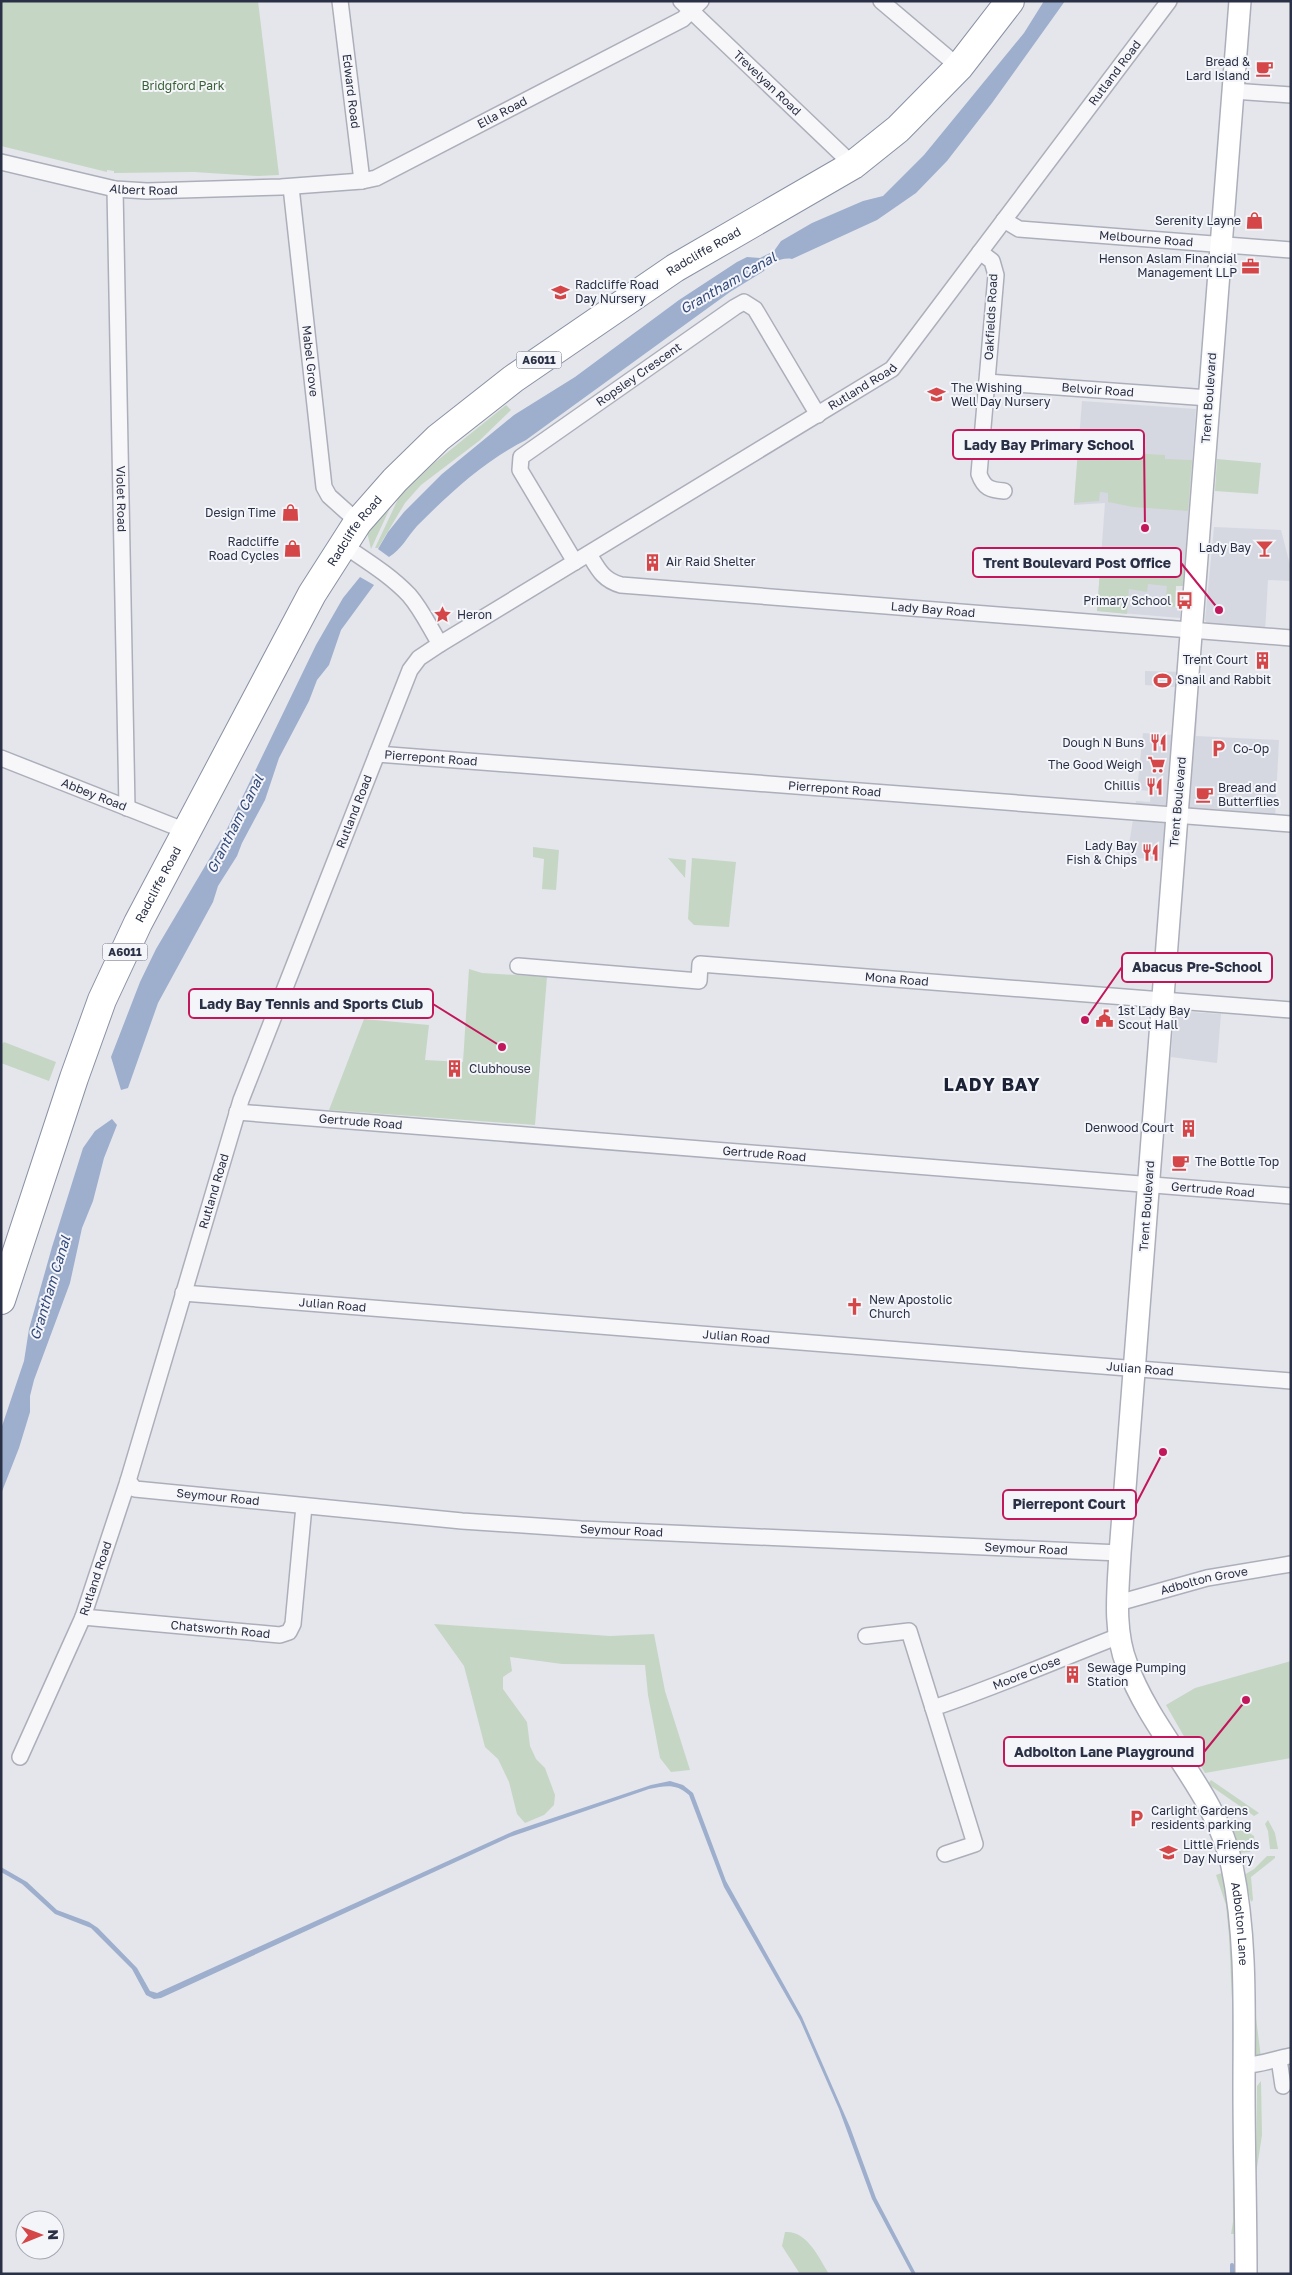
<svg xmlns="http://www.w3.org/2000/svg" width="1292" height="2275" viewBox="0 0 1292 2275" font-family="'Golos Text',sans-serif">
	<rect width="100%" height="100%" fill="#e4e6ec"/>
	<path fill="#d6d8e1" d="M1082,401L1196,409L1183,586H1176L1175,607L1180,610V618L1097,611L1105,503L1074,505Z
		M1214,527L1281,530L1291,569V581L1268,580L1265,632L1209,627L1205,620Z
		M1145,671L1188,672L1185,695L1198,696L1196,736L1279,740L1275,819L1184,814L1180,862L1127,857L1136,801L1150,802L1151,791L1137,790L1143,733L1172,735L1175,687L1145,685Z
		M1174,1011L1221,1014L1217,1063L1171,1057Z"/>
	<path fill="#c6d6c4" d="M1,1H258L279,175L258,176L194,172L114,173V171L107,170V172L1,146Z
		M506,405L511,410L479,441L421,485L405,503L378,548H375L399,497L433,464Z
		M1078,450L1165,455V459L1192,460L1188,511L1133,507L1108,502V493L1100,492L1099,501L1074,503Z
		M1217,459L1261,463L1258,494L1215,491Z
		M387,503L390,508L371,549L367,532Z
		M1101,557L1184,563L1183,586H1176L1175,607H1165L1167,586L1148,584L1147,592L1129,589L1127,614L1097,611Z
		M533,847L559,850L556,890L542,889L544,859L533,857Z
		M668,858L686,860L685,878Z
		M692,858L736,862L729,927L694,925L688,919Z
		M469,969L482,973L547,977L535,1125L329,1110L364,1019L429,1025L425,1060L463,1062Z
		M4,1042L56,1062L49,1081L1,1063V1045Z
		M434,1624L610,1636L654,1634L665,1691L690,1770L671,1772L660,1758L648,1695L645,1665L562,1664L510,1657L512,1671L503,1677V1689L527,1722L530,1746L536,1759L545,1768L555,1795L554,1805L544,1815L525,1823L517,1814L509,1782L498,1759L485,1747L464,1666Z
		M1291,1661V1758L1205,1773L1166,1705L1195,1688Z
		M1211,1780L1259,1813L1254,1816L1208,1784Z
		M1227,1818L1254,1836L1255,1845L1250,1852L1238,1853Z
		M1268,1820L1275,1833L1278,1849H1270L1268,1831L1265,1824Z
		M1267,1856H1275V1858L1251,1877L1253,1900L1251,1902L1244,1875L1254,1869Z
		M1224,1872L1234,1929V2234H1231L1233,2222L1232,2000L1229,1936L1226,1905L1216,1875Z
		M1251,1977L1261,2058H1253Z
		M1261,2081L1262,2135L1256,2174L1257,2086Z
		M785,2232C807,2230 819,2258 829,2274H800L782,2246Z"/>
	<path fill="#9eaecd" d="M1044,1H1065L992,103L947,161L916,193L877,220L792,259C782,257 770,263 764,271L730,292L526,440C484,461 450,493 417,526C408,536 401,550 389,557L378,549L388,532L404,512L442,474L514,415L575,377L679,300L737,262L747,257L760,258L774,251L781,241L812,223L863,201L883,196L924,155L1024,33Z
		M360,577L374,585L341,630L329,665L317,680L309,701L279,758L265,800L242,843L237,856L218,886L213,902L158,1003L128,1088L121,1090L111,1057L140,982L156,949L227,829L316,645L343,598Z
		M112,1119L117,1125L104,1158L93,1201L82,1228L70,1283L34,1380L30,1396V1412L19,1448L1,1494V1429L24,1361L29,1329L52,1247L83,1148L95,1131Z
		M670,1781L683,1785L693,1793L726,1881L802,2017L850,2127L876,2198L916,2274H912L872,2199L839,2109L800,2020L724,1887L689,1795C675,1783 666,1786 649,1789L510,1837L161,1998L154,1999L146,1995L132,1969L91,1928L55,1914L22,1884L1,1872V1867L27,1882L57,1910L89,1922L98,1928L137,1968L150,1991L157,1993L514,1831L651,1785Z"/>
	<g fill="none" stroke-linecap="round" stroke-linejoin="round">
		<path stroke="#9eaecd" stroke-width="4" d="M1232,2265V2274"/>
		<defs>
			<g id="street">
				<path id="s1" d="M340,1L362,181"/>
				<path id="s2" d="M681,1L853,165"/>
				<path d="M881,1L959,67"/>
				<path d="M1233,91L1291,95"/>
				<path id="s3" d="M1,162L115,189L147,191L281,187L362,181L376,178L683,19L701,1"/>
				<path id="s4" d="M291,187L324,487L329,496L358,522"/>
				<path id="s5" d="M115,189L127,808"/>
				<path id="s6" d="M1004,220L1019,229L1291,250"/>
				<path d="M980,252L992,261L996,275L979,474C984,488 990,490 1004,491"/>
				<path id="s7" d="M987,382L1209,398"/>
				<path d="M342,544C365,560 389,574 409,595C422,610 430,628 440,644"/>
				<path id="s8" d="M589,554C598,569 603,580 621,585L1291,638"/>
				<path id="s9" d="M575,562L520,470L521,457L735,307L744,302L755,309L818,415"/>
				<path id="s10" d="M377,754L1291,824"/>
				<path id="s11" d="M1,758L186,831"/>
				<path id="s12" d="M518,966L699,981L700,964L1291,1010"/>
				<path id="s13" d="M237,1112L1291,1196"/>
				<path id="s14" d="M183,1293L1291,1381"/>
				<path id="s15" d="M128,1481L135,1489L462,1521L581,1529L1120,1553"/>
				<path id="s16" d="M1118,1603L1207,1578L1291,1564"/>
				<path id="s17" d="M83,1617L280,1635L289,1632L293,1624L304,1506"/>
				<path d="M866,1636L909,1631L933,1708"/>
				<path id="s18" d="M20,1757L83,1617L128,1481L241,1100L410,670L419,658L440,644L892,369L1169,1"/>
				<path id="s19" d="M945,1854L975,1844L933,1708C996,1687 1057,1660 1119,1636"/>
				<path d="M1279,2059L1283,2086"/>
				<path d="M1245,2065C1261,2065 1274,2059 1290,2056"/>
			</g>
			<g id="secondary">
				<path id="s20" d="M1240,1L1120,1553C1118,1590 1113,1630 1127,1665C1153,1736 1216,1791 1232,1866C1247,1938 1244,2015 1244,2088C1244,2150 1246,2212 1246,2274"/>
			</g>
			<g id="highway">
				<path id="s21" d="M1,1300L74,1078L102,1000L138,923L312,594L358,522L395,480L438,438L513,379L675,268L853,165L898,129L959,67L1010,1"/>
			</g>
		</defs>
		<use href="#street" stroke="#acafba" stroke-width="18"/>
		<use href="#secondary" stroke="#acafba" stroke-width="24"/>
		<use href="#highway" stroke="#8a91a3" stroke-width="30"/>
		<use href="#street" stroke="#f7f7fa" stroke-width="15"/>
		<use href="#secondary" stroke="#fff" stroke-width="21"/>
		<use href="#highway" stroke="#fff" stroke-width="28"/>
	</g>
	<defs>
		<symbol id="cafe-bare" viewBox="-9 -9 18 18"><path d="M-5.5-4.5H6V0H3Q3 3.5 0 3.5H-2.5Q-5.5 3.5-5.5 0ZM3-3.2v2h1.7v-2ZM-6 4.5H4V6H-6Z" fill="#d44648" stroke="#f4f5f9" stroke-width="2.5" paint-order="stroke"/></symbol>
		<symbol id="shop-bare" viewBox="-9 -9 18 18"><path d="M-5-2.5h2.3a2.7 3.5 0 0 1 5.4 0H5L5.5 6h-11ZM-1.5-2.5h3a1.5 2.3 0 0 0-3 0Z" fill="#d44648" stroke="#f4f5f9" stroke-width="2.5" paint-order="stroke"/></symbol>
		<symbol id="office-bare" viewBox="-9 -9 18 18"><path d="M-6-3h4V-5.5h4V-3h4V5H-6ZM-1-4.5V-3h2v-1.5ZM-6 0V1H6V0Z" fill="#d44648" stroke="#f4f5f9" stroke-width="2.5" paint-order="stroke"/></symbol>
		<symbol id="school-bare" viewBox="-9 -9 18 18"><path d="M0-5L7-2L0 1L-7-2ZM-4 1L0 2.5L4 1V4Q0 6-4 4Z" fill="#d44648" stroke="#f4f5f9" stroke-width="2.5" paint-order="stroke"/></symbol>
		<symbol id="bar-bare" viewBox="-9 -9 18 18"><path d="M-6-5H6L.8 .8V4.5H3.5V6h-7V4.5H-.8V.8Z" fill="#d44648" stroke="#f4f5f9" stroke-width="2.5" paint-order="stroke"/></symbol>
		<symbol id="building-bare" viewBox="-9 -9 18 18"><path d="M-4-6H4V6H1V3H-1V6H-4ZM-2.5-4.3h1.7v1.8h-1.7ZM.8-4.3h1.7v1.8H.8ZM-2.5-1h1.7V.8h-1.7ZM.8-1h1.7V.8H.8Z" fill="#d44648" stroke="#f4f5f9" stroke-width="2.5" paint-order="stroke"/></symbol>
		<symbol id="bus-bare" viewBox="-9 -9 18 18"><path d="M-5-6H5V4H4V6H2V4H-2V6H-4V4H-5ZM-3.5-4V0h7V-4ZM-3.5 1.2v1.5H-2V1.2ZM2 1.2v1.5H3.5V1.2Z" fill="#d44648" stroke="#f4f5f9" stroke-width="2.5" paint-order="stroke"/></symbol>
		<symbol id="sight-bare" viewBox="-9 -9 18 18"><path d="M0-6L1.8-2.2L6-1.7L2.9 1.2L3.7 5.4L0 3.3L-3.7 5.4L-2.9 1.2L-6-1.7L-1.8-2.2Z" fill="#d44648" stroke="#f4f5f9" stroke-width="2.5" paint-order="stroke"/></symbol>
		<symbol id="stadium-bare" viewBox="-9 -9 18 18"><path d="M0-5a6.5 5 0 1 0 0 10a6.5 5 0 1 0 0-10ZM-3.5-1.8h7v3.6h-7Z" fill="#d44648" stroke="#f4f5f9" stroke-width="2.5" paint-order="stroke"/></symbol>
		<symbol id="restaurant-bare" viewBox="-9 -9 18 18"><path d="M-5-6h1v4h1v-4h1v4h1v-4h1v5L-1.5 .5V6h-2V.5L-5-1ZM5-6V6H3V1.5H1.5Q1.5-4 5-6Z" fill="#d44648" stroke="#f4f5f9" stroke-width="2.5" paint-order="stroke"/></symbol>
		<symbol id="parking-bare" viewBox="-9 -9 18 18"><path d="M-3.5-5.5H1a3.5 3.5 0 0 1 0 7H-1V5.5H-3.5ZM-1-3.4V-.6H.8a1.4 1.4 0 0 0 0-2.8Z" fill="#d44648" stroke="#f4f5f9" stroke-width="2.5" paint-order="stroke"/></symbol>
		<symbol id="supermarket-bare" viewBox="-9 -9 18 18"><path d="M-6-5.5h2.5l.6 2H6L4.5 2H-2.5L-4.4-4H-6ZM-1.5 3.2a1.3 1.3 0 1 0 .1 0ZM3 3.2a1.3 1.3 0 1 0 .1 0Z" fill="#d44648" stroke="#f4f5f9" stroke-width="2.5" paint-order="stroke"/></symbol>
		<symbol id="civic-bare" viewBox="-9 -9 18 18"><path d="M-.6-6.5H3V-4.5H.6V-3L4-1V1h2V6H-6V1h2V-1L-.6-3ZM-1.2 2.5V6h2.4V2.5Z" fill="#d44648" stroke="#f4f5f9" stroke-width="2.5" paint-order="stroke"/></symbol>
		<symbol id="church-bare" viewBox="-9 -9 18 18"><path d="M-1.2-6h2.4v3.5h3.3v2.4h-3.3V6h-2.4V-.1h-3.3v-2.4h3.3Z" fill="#d44648" stroke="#f4f5f9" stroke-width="2.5" paint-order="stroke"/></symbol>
	</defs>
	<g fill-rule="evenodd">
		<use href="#cafe-bare" x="1252" y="56" width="25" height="25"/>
		<use href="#shop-bare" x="1242" y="208" width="25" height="25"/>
		<use href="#office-bare" x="1238" y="254" width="25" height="25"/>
		<use href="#school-bare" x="548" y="280" width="25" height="25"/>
		<use href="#school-bare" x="924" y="382" width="25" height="25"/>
		<use href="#shop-bare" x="278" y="500" width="25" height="25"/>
		<use href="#bar-bare" x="1252" y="536" width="25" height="25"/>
		<use href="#shop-bare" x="280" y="536" width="25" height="25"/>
		<use href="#building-bare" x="640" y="550" width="25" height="25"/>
		<use href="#bus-bare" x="1172" y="588" width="25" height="25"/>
		<use href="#sight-bare" x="430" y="602" width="25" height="25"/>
		<use href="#building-bare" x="1250" y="648" width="25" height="25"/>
		<use href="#stadium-bare" x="1150" y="668" width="25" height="25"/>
		<use href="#restaurant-bare" x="1146" y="730" width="25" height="25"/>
		<use href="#parking-bare" x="1206" y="736" width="25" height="25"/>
		<use href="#supermarket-bare" x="1144" y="752" width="25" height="25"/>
		<use href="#restaurant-bare" x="1142" y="774" width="25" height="25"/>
		<use href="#cafe-bare" x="1192" y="782" width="25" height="25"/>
		<use href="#restaurant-bare" x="1138" y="840" width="25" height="25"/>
		<use href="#civic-bare" x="1092" y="1006" width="25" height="25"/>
		<use href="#building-bare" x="442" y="1056" width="25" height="25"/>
		<use href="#building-bare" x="1176" y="1116" width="25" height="25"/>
		<use href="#cafe-bare" x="1168" y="1150" width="25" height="25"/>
		<use href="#church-bare" x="842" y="1294" width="25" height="25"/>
		<use href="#building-bare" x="1060" y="1662" width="25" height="25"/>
		<use href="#parking-bare" x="1124" y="1806" width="25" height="25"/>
		<use href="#school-bare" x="1156" y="1840" width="25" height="25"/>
	</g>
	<g text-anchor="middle" stroke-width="4" stroke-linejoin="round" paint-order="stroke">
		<g fill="#f4f5f9" stroke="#676b7b" stroke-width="1">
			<rect x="516.5" y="351.5" width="45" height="17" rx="4"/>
			<rect x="102.5" y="943.5" width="45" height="17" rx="4"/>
		</g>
		<g font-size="11" font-weight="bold" fill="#2a3045">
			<text x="539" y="364">A6011</text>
			<text x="125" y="956">A6011</text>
		</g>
		<g font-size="12" fill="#2a3045" stroke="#f4f5f9" text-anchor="start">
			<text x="1250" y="66" text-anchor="end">Bread &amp;<tspan x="1250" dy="14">Lard Island</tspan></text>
			<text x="1241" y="225" text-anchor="end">Serenity Layne</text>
			<text x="1237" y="263" text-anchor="end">Henson Aslam Financial<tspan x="1237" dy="14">Management LLP</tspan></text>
			<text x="575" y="289">Radcliffe Road<tspan x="575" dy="14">Day Nursery</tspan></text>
			<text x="951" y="392">The Wishing<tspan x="951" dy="14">Well Day Nursery</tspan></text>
			<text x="276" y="517" text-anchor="end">Design Time</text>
			<text x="279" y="546" text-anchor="end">Radcliffe<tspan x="279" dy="14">Road Cycles</tspan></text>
			<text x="1251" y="552" text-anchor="end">Lady Bay</text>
			<text x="666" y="566">Air Raid Shelter</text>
			<text x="1171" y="605" text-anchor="end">Primary School</text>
			<text x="457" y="619">Heron</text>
			<text x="1248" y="664" text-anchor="end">Trent Court</text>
			<text x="1177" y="684">Snail and Rabbit</text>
			<text x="1144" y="747" text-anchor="end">Dough N Buns</text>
			<text x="1233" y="753">Co-Op</text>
			<text x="1142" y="769" text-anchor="end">The Good Weigh</text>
			<text x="1140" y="790" text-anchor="end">Chillis</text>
			<text x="1218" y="792">Bread and<tspan x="1218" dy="14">Butterflies</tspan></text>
			<text x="1137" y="850" text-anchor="end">Lady Bay<tspan x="1137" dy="14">Fish &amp; Chips</tspan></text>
			<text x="1118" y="1015">1st Lady Bay<tspan x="1118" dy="14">Scout Hall</tspan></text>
			<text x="469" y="1073">Clubhouse</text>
			<text x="1174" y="1132" text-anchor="end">Denwood Court</text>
			<text x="1195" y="1166">The Bottle Top</text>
			<text x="869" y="1304">New Apostolic<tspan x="869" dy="14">Church</tspan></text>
			<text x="1087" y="1672">Sewage Pumping<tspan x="1087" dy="14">Station</tspan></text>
			<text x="1151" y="1815">Carlight Gardens<tspan x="1151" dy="14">residents parking</tspan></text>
			<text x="1183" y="1849">Little Friends<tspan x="1183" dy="14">Day Nursery</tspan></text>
		</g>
		<g font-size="12" fill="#2a3045" stroke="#f4f5f9">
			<text dy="4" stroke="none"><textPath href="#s18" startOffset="2096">Rutland Road</textPath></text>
			<text dy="4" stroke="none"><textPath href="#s2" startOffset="119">Trevelyan Road</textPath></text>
			<text dy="4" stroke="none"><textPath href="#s1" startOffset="91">Edward Road</textPath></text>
			<text dy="4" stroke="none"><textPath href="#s3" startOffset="521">Ella Road</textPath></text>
			<text dy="4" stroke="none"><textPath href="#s3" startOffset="146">Albert Road</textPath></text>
			<text dy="4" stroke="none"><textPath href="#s6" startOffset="145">Melbourne Road</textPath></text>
			<text dy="4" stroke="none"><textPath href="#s21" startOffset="1300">Radcliffe Road</textPath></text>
			<text transform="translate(991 317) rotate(-87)" y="4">Oakfields Road</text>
			<text dy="4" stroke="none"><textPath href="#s4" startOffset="175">Mabel Grove</textPath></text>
			<text dy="4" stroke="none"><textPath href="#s9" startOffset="264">Ropsley Crescent</textPath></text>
			<text dy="4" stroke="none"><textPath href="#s18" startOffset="1691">Rutland Road</textPath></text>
			<text dy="4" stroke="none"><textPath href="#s7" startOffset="111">Belvoir Road</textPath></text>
			<text transform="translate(1209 398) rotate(-86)" y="4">Trent Boulevard</text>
			<text dy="4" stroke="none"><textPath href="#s5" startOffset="310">Violet Road</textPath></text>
			<text dy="4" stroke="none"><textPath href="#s21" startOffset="850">Radcliffe Road</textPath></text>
			<text dy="4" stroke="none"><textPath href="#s8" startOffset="359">Lady Bay Road</textPath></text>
			<text dy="4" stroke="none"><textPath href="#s10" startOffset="54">Pierrepont Road</textPath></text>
			<text dy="4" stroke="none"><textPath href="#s10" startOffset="459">Pierrepont Road</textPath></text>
			<text dy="4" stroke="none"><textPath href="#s11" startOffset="100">Abbey Road</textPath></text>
			<text transform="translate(1178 802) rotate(-85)" y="4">Trent Boulevard</text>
			<text dy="4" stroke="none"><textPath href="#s18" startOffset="1004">Rutland Road</textPath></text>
			<text dy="4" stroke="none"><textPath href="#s21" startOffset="445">Radcliffe Road</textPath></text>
			<text dy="4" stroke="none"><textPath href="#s12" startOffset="396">Mona Road</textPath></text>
			<text dy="4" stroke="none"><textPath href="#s13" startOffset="124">Gertrude Road</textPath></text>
			<text dy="4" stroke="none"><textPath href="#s13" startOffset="529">Gertrude Road</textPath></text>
			<text dy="4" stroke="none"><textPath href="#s13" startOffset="979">Gertrude Road</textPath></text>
			<text dy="4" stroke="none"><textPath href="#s18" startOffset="599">Rutland Road</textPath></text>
			<text transform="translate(1147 1206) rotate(-86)" y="4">Trent Boulevard</text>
			<text dy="4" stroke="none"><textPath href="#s14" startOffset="150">Julian Road</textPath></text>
			<text dy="4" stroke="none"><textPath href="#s14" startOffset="555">Julian Road</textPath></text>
			<text dy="4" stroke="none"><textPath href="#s14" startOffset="960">Julian Road</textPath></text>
			<text dy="4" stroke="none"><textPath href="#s15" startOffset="94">Seymour Road</textPath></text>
			<text dy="4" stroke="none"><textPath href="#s15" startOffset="499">Seymour Road</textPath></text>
			<text dy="4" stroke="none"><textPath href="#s15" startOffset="904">Seymour Road</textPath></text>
			<text dy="4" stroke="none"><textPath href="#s18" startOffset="194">Rutland Road</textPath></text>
			<text dy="4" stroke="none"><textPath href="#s16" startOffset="89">Adbolton Grove</textPath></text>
			<text dy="4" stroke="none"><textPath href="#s17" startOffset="138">Chatsworth Road</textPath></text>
			<text dy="4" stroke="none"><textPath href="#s19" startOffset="274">Moore Close</textPath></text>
			<text dy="4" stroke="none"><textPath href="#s20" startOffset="1956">Adbolton Lane</textPath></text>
		</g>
		<g font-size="12" fill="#396237" stroke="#f4f5f9">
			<text x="183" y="90">Bridgford Park</text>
		</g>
		<g font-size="14" font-style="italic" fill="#32497b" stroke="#f4f5f9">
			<text transform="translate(728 283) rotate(-30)" y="5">Grantham Canal</text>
			<text transform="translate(235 824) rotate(-63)" y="5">Grantham Canal</text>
			<text transform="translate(50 1288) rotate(-73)" y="5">Grantham Canal</text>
		</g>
		<g font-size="18" font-weight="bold" letter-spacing="1" fill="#1c2236" stroke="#f4f5f9">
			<text x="992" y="1091">LADY BAY</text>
		</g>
	</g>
	<path fill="none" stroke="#c2185b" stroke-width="2" d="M1145 528L1144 445M1219 610L1181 563M1085 1020L1122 967M502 1047L433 1004M1163 1452L1136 1504M1246 1700L1204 1752"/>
	<g fill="#c2185b" stroke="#f4f5f9" stroke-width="2">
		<circle cx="1145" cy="528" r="5"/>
		<circle cx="1219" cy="610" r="5"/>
		<circle cx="1085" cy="1020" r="5"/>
		<circle cx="502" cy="1047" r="5"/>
		<circle cx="1163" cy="1452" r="5"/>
		<circle cx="1246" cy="1700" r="5"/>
	</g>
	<g fill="#f4f5f9" stroke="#c2185b" stroke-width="2">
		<rect x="953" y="430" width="191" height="29" rx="5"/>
		<rect x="973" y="548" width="208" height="29" rx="5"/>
		<rect x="1122" y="953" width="150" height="29" rx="5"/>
		<rect x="189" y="989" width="244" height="29" rx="5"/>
		<rect x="1003" y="1490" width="133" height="29" rx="5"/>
		<rect x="1004" y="1737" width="200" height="29" rx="5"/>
	</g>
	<g font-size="14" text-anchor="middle" font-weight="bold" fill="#2a3045">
		<text x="1049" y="450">Lady Bay Primary School</text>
		<text x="1077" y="568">Trent Boulevard Post Office</text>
		<text x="1197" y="972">Abacus Pre-School</text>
		<text x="311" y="1009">Lady Bay Tennis and Sports Club</text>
		<text x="1069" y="1509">Pierrepont Court</text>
		<text x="1104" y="1757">Adbolton Lane Playground</text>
	</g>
	<rect width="1292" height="2275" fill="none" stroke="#2a3045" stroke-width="5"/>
	<g transform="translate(40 2235) rotate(89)"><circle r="24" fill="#f4f5f9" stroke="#a3a6b1"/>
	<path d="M0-4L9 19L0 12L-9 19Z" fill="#d44648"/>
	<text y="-8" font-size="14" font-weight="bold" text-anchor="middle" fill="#2a3045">N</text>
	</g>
</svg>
